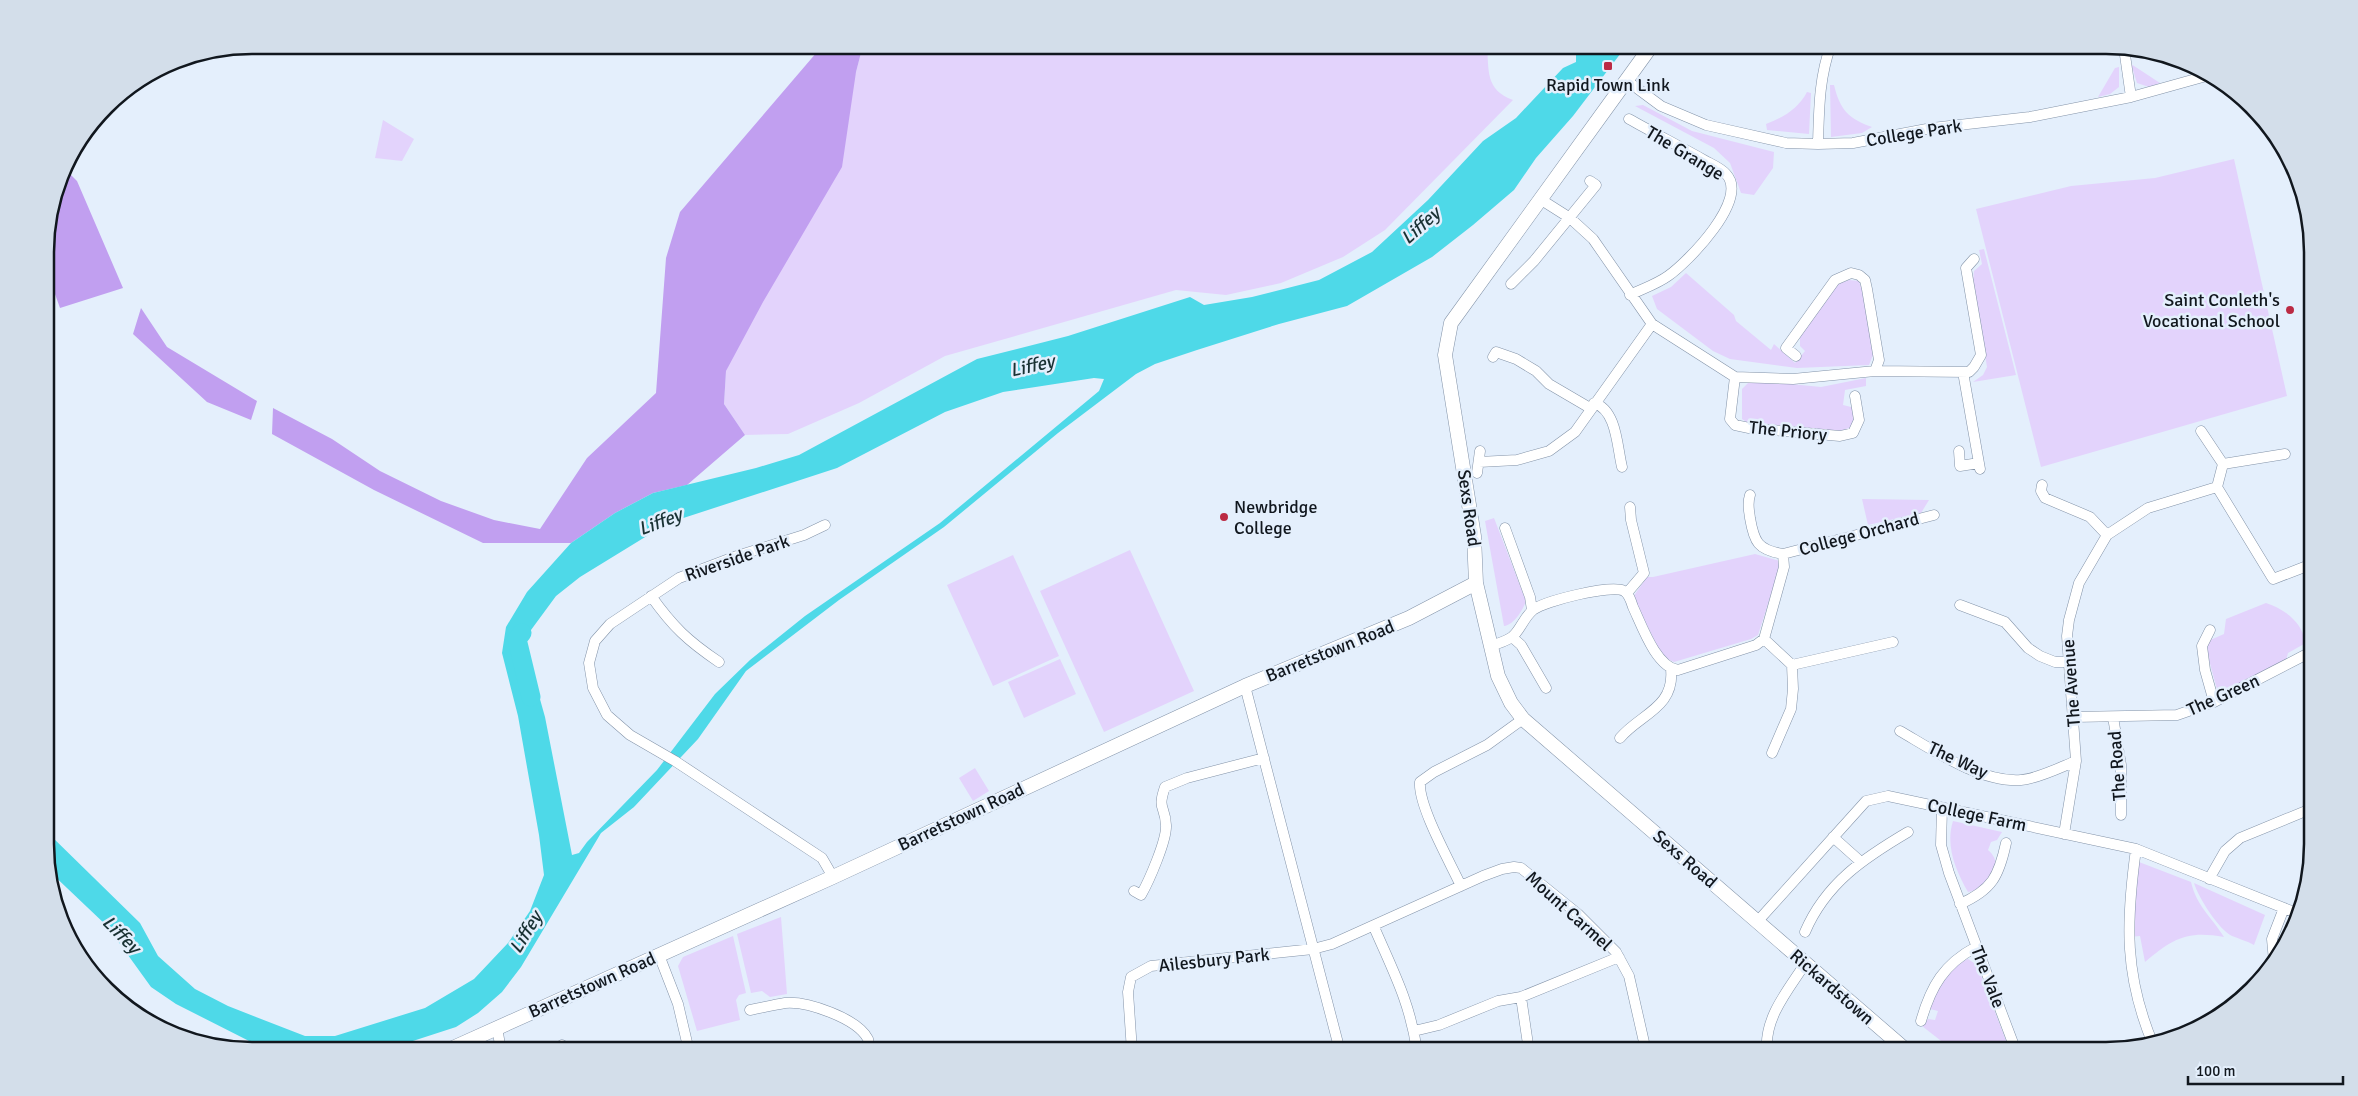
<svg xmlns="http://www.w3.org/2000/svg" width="2358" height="1096" viewBox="0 0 2358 1096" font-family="Signika,sans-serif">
	<rect width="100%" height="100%" fill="#e4effc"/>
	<path fill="#e3d3fc" d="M863,45H1487C1489,70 1485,90 1513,100L1385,230L1343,257L1281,283L1226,295L1176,290L945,356L859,403L788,434L745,435L724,404L726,371L856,72Z
		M2131,64L2160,83L2149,87L2137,83Z
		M2119,67V87L2110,94L2098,97L2115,68Z
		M1830,85H1834C1840,110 1849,119 1872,127L1862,133L1831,137Z
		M1807,92L1811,93L1809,134L1767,130L1766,124C1784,117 1798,109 1807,92Z
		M1643,105L1692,131L1774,152L1773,168L1754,195L1741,193L1730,163L1714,148L1635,106Z
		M383,120L414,139L402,161L375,158Z
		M2234,159L2287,396L2041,467L1976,209L2071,186L2155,178Z
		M1984,249L2016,375L1973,382L1983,375L1987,367L1973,281L1974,271L1982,264L1979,250Z
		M1686,273L1734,315L1736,321L1771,350L1774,344L1795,363L1805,351L1800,346V335L1838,284L1849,280L1859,281L1864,296L1873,355L1869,365L1797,368L1730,359L1713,351L1657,309L1652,296L1671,287Z
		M1866,378V386L1845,390L1843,405L1855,408V423L1849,428L1840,431L1748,423L1742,419V389L1751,380L1821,387Z
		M1862,499L1929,500L1921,513L1868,525Z
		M1494,518L1526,601C1523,610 1514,625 1504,626L1485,521Z
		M1130,550L1194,691L1104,732L1040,591Z
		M1755,554L1780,561V567L1758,635L1751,639L1674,662L1662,656L1633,597L1647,577H1653Z
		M1013,555L1059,656L993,686L947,585Z
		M2266,603C2283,608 2306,624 2304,644L2288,653L2286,660L2224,693H2218L2206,649L2208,641L2224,634L2226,619Z
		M1060,659L1076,694L1024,718L1008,682Z
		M975,768L989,791L973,801L959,778Z
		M1953,821L2002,832L1997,840L1991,842L1988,850C2007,866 1988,889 1968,892C1956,871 1945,846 1953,821Z
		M2139,862L2191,882C2197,907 2211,916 2224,937C2187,930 2172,939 2145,962L2140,936L2129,937L2134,881Z
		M2194,883L2265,915L2254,945C2247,941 2239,939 2232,936C2219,930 2198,897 2194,883Z
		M781,917L787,994L770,997L762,991L751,993L737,934Z
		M733,936L746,993L739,995L736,1000L740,1020L697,1031L678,966L683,957Z
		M1968,959L1977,965L2010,1051H1954L1922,1026L1928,1019L1935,1020L1938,1011L1930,1009C1929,991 1952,966 1968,959Z"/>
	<path fill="#c19ff0" d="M823,45H863L856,72L842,167L763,302L726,371L724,404L745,435L687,485L653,493L615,513L571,543H483L374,490L272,434L273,408L332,439L380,471L441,501L494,520L540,529L587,458L656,393L666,258L680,212Z
		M64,168L77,181L123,288L60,308L46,269L45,238Z
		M141,308L167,347L257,401L251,420L207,402L133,334Z"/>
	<path fill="#4ed9e8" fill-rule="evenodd" d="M1580,45H1627L1573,116L1536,158L1514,190L1473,225L1432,257L1347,306L1279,324L1197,350L1155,364L1136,374L1058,433L944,527L839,600L746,671L698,739L634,807L601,833L521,967L502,992L478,1013L456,1027L382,1051H281L257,1045L176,1004L151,987L107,926L47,869V832L140,923L158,956L195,989L228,1006L305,1036H335L425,1008L474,979L508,943L530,911L544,875L539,835L518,716L502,653L506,627L527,592L571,543L615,513L653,493L756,468L799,455L977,359L1068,336L1190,297L1204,305L1252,297L1319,280L1372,252L1428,200L1483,141L1516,118L1563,68L1576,62V50ZM1094,378L1104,379L1099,391L940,523L805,616L750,660L715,694L657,770L587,842L579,853L572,855L545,717L536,685L522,670L519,661L531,630L556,596L580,577L668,523L837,468L945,412L1003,392Z"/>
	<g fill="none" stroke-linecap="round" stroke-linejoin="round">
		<path stroke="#4ed9e8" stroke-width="19" d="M522,633L517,639L531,697"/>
		<defs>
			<path id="street" d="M2124,48L2131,97
				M1626,80L1661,106L1706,125L1786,143L1818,144L1853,143L1932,128L2030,117L2131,97L2210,75
				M1629,119C1654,133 1679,146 1704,160C1711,164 1721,168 1726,174C1750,199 1688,262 1668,276C1657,284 1642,289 1630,295
				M1818,144C1819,110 1819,77 1831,45
				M1540,199L1570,218L1593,239L1652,324L1735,377L1793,379L1875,371L1969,372L1974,367L1981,355L1966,268L1974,259
				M1511,284L1534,261L1596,185L1590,181
				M1796,356L1786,348L1835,280L1851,273L1859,275L1865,280L1867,289L1879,360L1875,371
				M1493,357L1496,352L1516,359L1536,371L1549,384L1590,408
				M1963,372L1980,469
				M1735,377L1730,419L1735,425L1749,428L1840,436L1853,433L1859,420L1855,396
				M1594,403C1617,410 1617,447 1622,467
				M2201,431L2223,464
				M1959,451L1960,466L1979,463
				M1479,462L1517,460L1549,451L1575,432L1652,324
				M1477,473L1480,451
				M2042,485L2041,491L2045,498L2090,517L2107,535
				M2217,487L2223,464L2285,454
				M1750,495C1747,504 1749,509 1750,518C1754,542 1758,550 1783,554L1934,515
				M825,525L804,535L737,556L679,578L610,624L595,641L589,663L593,688L607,715L630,735L675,761L822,858L833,877
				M1505,528L1530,597L1532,610
				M1627,593L1644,573L1631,520L1630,507
				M651,596C673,627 688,641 719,662
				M1960,605L2005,622L2028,648L2040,656L2055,662H2068
				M2210,630L2202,646L2205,670L2214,702
				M1512,637L1521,645L1546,688
				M1764,639L1784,567L1783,554
				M1490,646C1497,644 1506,641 1512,637C1520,631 1524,617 1533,610C1544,601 1612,584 1624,591C1629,594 1631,601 1633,607C1642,626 1656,667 1678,670L1756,645L1764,639L1792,665L1793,689L1791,709L1772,753
				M1792,665L1893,642
				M1245,686L1340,1051
				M2074,717L2177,715L2214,702L2307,654
				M2113,717L2121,765V815
				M1900,731C1933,750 1981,783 2021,780C2037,779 2061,767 2076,761
				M1620,738C1640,714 1675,708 1671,669
				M1942,808L1941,845L1949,873L2016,1051
				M2064,834L2076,761L2067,636L2069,620L2079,583L2107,535L2148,508L2217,487L2273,579L2307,566
				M1833,837L1861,862
				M2136,849C2126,922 2124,975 2153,1044
				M2209,879L2225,851L2240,838L2313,808
				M1461,886C1450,862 1418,806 1420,782L1434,772L1487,745L1523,719
				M1134,891L1141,895C1149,881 1167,840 1166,825C1165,805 1157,810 1165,787L1187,778L1264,758
				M1960,904C1992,890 1999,876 2006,843
				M1757,922L1866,801L1888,796L2136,849L2299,914
				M1374,927C1393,971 1410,1002 1417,1051
				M1805,932C1826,883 1864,858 1908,832
				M659,955L678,1004L689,1051
				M2274,961L2272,939L2284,908
				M1521,997L1529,1051
				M750,1010C761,1008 773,1005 785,1003C807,1001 857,1018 868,1039C869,1042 869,1047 870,1051
				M1921,1021C1931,986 1944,964 1976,947
				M497,1027L501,1051
				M1414,1031L1439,1025L1498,1001L1521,997L1619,957
				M562,1045L563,1051
				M1132,1051L1128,992L1131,977L1151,966L1313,949L1332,944L1483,876L1502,869L1514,867L1521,868L1578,914L1616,952L1629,976L1646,1051
				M1767,1051C1764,1018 1788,990 1805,964"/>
			<path id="secondary" d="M1652,45L1451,323L1445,355L1474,536L1476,583L1498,676L1511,703L1523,719L1907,1051
				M446,1051L833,877L1245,686L1409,618L1476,583"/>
		</defs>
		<use href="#street" stroke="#8393a8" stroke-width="11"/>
		<use href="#secondary" stroke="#8393a8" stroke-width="15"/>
		<use href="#street" stroke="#fff" stroke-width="10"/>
		<use href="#secondary" stroke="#fff" stroke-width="14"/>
	</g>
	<g fill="#bb2a43" stroke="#e4effc" stroke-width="2">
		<rect x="1603" y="61" width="10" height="10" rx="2.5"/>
		<circle cx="2290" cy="310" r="5"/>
		<circle cx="1224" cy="517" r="5"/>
	</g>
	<g text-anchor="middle" stroke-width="5" stroke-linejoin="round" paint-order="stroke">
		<g font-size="18" fill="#11171e" stroke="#e4effc">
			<text x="1608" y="91">Rapid Town Link</text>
			<text x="2280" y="306" text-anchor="end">Saint Conleth's<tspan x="2280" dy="21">Vocational School</tspan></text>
			<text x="1234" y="513" text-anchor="start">Newbridge<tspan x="1234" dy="21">College</tspan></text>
		</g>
		<g font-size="18" fill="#11171e" stroke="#e4effc">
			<text transform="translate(1914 133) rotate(-9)" y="6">College Park</text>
			<text transform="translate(1685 153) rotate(31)" y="6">The Grange</text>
			<text transform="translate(1788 431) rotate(6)" y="6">The Priory</text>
			<text transform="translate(1469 508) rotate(82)" y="6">Sexs Road</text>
			<text transform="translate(1859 534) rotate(-15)" y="6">College Orchard</text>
			<text transform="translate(737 558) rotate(-19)" y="6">Riverside Park</text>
			<text transform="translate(1330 651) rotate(-22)" y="6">Barretstown Road</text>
			<text transform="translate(2071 683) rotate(-94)" y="6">The Avenue</text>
			<text transform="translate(2223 695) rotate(-24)" y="6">The Green</text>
			<text transform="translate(1958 760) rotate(25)" y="6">The Way</text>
			<text transform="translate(2117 766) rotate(-94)" y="6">The Road</text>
			<text transform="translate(1977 815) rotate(12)" y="6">College Farm</text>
			<text transform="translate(961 817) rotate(-25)" y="6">Barretstown Road</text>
			<text transform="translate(1685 859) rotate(41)" y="6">Sexs Road</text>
			<text transform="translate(1569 911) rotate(42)" y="6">Mount Carmel</text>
			<text transform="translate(1214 960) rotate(-6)" y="6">Ailesbury Park</text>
			<text transform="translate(1988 977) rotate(69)" y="6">The Vale</text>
			<text transform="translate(592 985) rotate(-24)" y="6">Barretstown Road</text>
			<text transform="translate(1832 987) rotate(41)" y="6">Rickardstown</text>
		</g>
		<g font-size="19" font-style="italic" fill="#193133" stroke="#e4effc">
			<text transform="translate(1420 225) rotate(-42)" y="7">Liffey</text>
			<text transform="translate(1032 365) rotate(-13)" y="7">Liffey</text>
			<text transform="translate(660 521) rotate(-21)" y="7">Liffey</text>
			<text transform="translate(525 932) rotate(-59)" y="7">Liffey</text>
			<text transform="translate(122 934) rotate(45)" y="7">Liffey</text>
		</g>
	</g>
	<path d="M0 0H2358V1096H0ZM252 54H2106A198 198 0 0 1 2304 252V844A198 198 0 0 1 2106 1042H252A198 198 0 0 1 54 844V252A198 198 0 0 1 252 54Z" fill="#d3deea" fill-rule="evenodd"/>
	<path fill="none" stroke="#11171e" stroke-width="2.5" d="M252 54H2106A198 198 0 0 1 2304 252V844A198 198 0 0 1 2106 1042H252A198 198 0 0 1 54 844V252A198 198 0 0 1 252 54Z"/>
	<path d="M2188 1076v8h155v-8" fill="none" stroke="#11171e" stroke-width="2.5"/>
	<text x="2196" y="1076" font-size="15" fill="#11171e" stroke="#e4effc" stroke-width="4" paint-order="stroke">100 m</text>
</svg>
